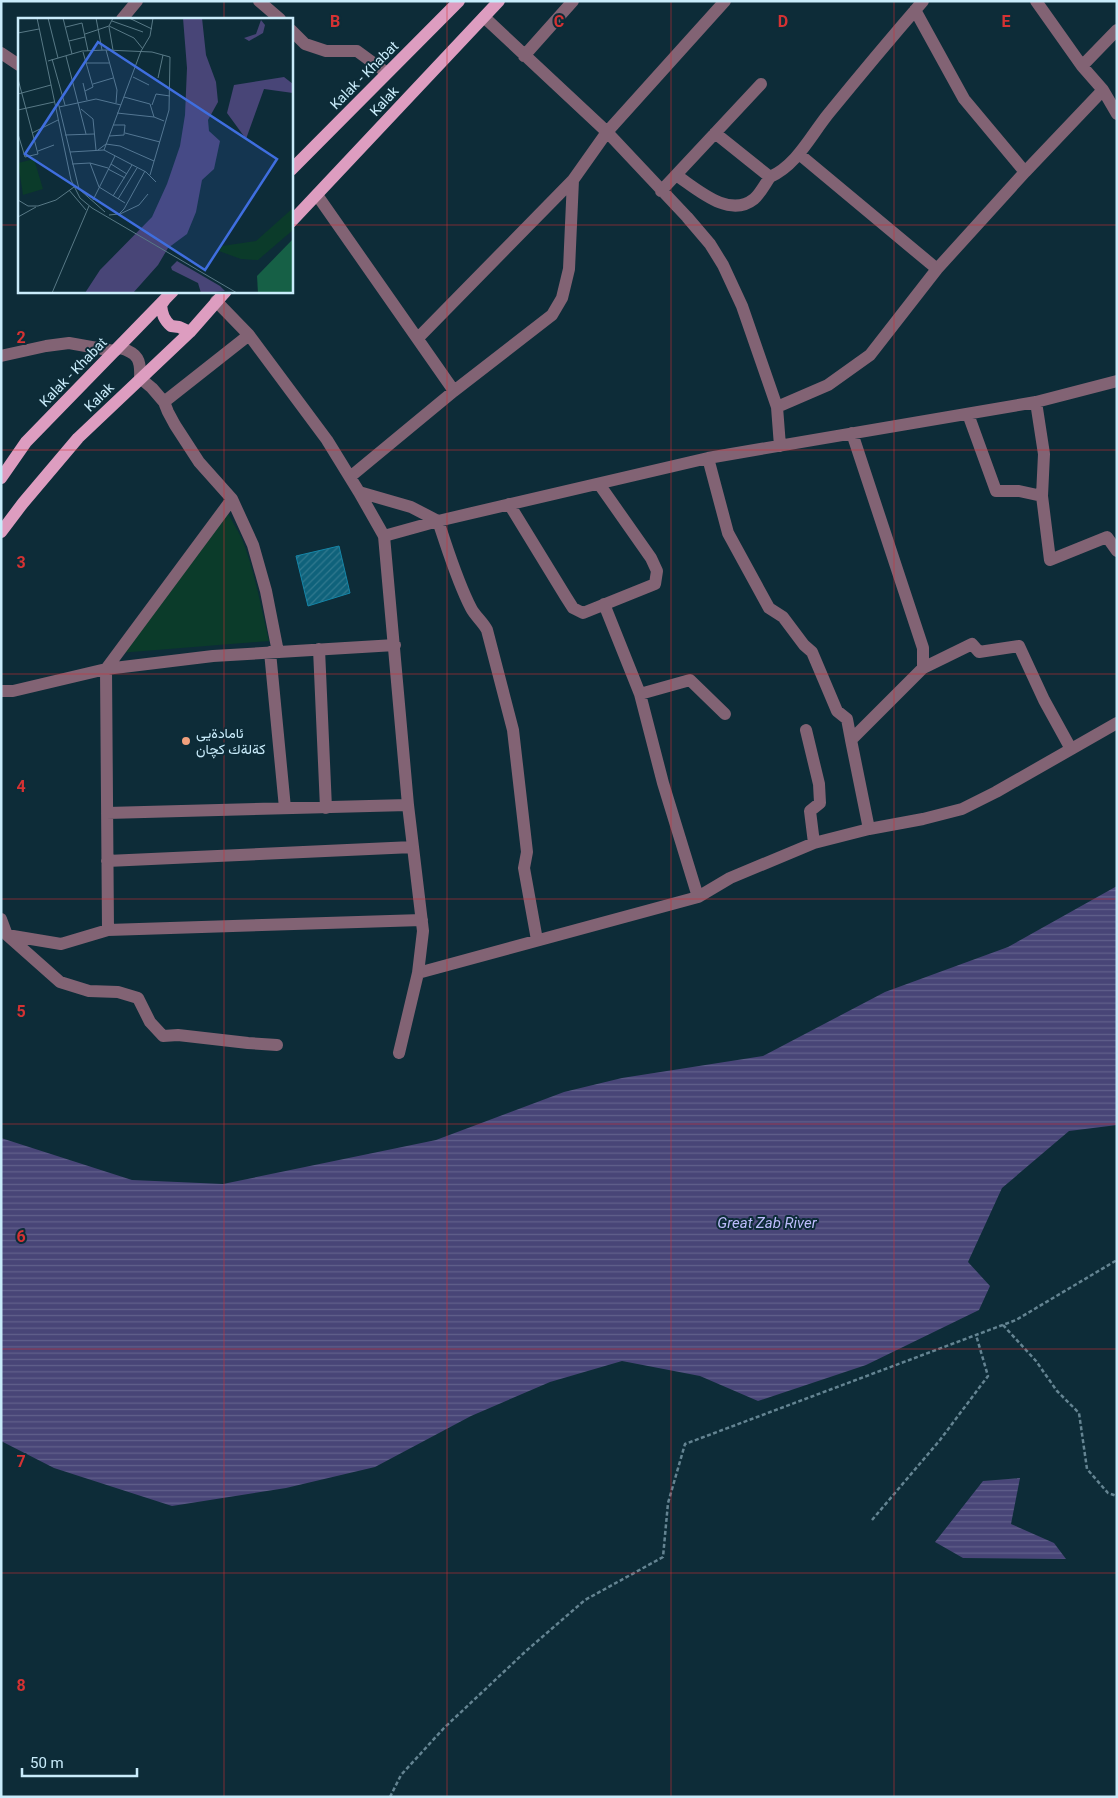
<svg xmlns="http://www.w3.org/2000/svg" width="1118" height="1798" viewBox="0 0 1118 1798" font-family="Roboto,Vazirmatn,sans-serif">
	<defs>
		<pattern id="water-rules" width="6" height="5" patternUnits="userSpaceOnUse" patternTransform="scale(1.25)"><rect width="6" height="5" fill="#484577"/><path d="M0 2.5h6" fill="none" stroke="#61608b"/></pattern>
		<pattern id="building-hatch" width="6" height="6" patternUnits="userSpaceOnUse" patternTransform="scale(1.25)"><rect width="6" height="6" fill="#0f627b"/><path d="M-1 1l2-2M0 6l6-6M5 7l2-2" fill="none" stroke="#31798f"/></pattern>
	</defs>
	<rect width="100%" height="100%" fill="#0d2c38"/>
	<path fill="#0b3b2a" d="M225,508C231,519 237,529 242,539C255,572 261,607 269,641L119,653Z"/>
	<path fill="url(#water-rules)" d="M1117,886V1125L1069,1131L1002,1188L968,1262L990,1286L979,1310L866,1365L758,1401L700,1376L622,1361L550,1382L471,1416L375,1467L286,1488L172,1506L54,1468L1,1441V1138L132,1180L223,1184L436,1140L564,1092L622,1078L763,1056L885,992L1008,947Z
		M1020,1478L1011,1524L1054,1543L1066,1559L963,1558L935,1542L983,1481Z"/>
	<path fill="url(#building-hatch)" stroke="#1586a8" d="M339,546L350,593L308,606L296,556Z"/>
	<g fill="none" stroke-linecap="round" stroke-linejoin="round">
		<path stroke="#648492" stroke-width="2.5" stroke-dasharray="4 2.5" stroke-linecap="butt" d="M1003,1325L1036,1361L1057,1391L1079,1413L1087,1469L1108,1493L1117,1496
			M872,1520L940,1440L988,1376L976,1335
			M390,1797L401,1775L444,1728L526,1651L585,1600L663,1557L668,1503L685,1444L1016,1320L1117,1260"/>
		<path stroke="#826374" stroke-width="12" d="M259,1L280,19
			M1036,1L1082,66L1103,90L1117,114
			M915,10L964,99L1025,172
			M484,17L607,132L687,217L710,244L723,265L742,306L777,407L780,446
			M122,19L137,1
			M291,30L305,44L326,51H357L387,73
			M1,53L19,65
			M524,56L573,1
			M1082,66L1117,30
			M715,133L770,177C797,165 811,135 829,113C860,75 891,38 923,1
			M799,154L937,269
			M676,175C697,189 729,219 754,199C760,194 765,184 770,177
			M661,191L761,84
			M317,195L454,391
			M216,301L249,335L327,440L359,492L384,536L438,521L708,458L1036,402L1117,381
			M418,338L573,180L607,132L725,1
			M1,356L46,346L69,343L114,351L120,348C138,353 141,360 140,378L152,388L164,402L168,412L175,425L199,462L232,499L253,545L266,591L278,652
			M164,402L249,335
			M1036,402L1044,454L1042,496L1050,560L1107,537L1117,551
			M777,407L828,385L870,355L937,269L1025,172L1103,90
			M968,414L996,491H1019L1042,496
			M852,433L923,648V668L851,740L869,829
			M708,458L728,533L769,608L783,617L804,645L812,652L837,711L847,719L851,740
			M350,477L454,391L552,315L562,298L569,269L573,180
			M359,492L411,507L438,521C448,550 457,581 471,608C475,616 483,622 487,630L513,730L527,852L524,868L537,940
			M509,504L566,597L573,608L583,613L655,584L657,571L651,558L599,484
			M384,536L408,805L423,931L418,973L399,1053
			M604,604L640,694L663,783L698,897
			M319,649L326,808
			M270,652L285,808
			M923,668L972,644L979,652L1019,646L1044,700L1071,749
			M1,691H13L106,669L213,656L395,645
			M640,694L690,680L725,714
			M806,730L819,784L820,803L810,811L814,843
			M107,813L408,805
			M107,861L413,847
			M1,919L7,935L61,944L108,930L422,920
			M108,930L106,669L232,499
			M7,935L60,982L89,991L118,992L138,998L150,1022L163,1036L178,1035L248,1043L277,1045
			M418,973L698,897L730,878L814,843L869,829L923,819L962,809L996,792L1117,723"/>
		<path stroke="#dd9dc0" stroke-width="12" d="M291,170L459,1
			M291,222L499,1
			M166,298L161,305C162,314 164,320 171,326L179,327L190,332
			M1,478L26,442L173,291
			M1,532L23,503L78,438L190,332L226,291"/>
	</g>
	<path fill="none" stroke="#d53233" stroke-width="1" stroke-opacity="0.55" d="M224,1V19M447,1V1797M671,1V1797M894,1V1797M1,225H19M291,225H1117M224,291V1797M1,450H1117M1,674H1117M1,899H1117M1,1124H1117M1,1349H1117M1,1573H1117"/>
	<circle fill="#f1a17d" stroke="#0d2c38" stroke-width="2" cx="186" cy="741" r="5"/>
	<g text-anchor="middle" stroke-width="4" stroke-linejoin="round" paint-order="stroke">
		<g font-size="14" fill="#c9ecfb" stroke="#0d2c38">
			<text transform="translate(364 75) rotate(-45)" y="5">Kalak - Khabat</text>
			<text transform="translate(384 101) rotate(-47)" y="5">Kalak</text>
			<text transform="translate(73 372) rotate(-46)" y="5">Kalak - Khabat</text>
			<text transform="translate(99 397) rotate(-44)" y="5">Kalak</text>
		</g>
		<g font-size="14" fill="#c9ecfb" stroke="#0d2c38" text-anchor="start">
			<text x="196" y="738">ئامادةيى<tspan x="196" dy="16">كةلةك كچان</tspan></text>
		</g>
		<g font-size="15" font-style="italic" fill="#bdbcfc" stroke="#0d2c38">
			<text x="767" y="1228">Great Zab River</text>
		</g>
	</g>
	<g transform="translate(18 18)">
		<rect width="275" height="275" fill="#0d2c38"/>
		<path d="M275,221V275H240L239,258Z" fill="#166046"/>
		<path d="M275,190V212L240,242L223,241L201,233L204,228L238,223Z" fill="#0b3b2a"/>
		<path d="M16,141L25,171L5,177L0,145Z" fill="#0b3b2a"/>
		<path d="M165,0H184L188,37L198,64L200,84L190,102L191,113L202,123L196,151L184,162L178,194L169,216L150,230L140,247L115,275H67L82,252L134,199L149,166L162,128L167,97L169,50ZM243,2L247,7L245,15L231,23L226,20L238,16ZM266,59L275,66V75L246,71L228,121L209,95L216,67ZM159,243L202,268L207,273L183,275L180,265L154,252L153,249Z" fill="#484577"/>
		<path fill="none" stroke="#587986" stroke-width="1" d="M19,0L53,162L62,180L74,190L219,275M30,0L40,40M45,0L54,36M78,0L84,32M111,0L134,11M94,3L125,14M91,8L116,20L125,31M48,9L64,5L70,33M91,9L95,32M0,15L21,11M67,16L91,8L95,0M51,23L67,19M88,32L99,72L98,85M65,34L75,69L67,73M48,38L68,116M34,41L47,87M30,43L64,33L88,32L134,34L152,39L151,92L132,157M68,45H91M115,59L131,67M140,60L145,37M0,61L20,136L7,139L0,116M65,65L69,82M75,66L95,60M0,76L33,67M106,79L132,86L136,99L146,103M40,84L61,171L87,194M134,87L138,76L152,78M41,89L78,81L103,87M63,91L75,101L78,132M0,92L36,84M99,95L136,99M14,115L40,102M107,115L142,124M47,117L76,116M91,118L106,117L107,107H95M80,132L88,126L102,128L136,143M86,132L128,154L138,164M20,133L36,127M52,134L86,132L123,33L132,18L135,0M72,145L81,169L107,185M54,146L72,145L90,150M93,146L109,156M90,151L107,160M51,172L68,192M95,178L114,147M100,181L119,150M0,182L10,188H20L38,182L56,169M75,182L97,138M102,196L121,187L130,176M91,197L101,196L106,191L127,153M0,199L18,189M34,275L71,188"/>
		<path fill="#3f6edf" fill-opacity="0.15" stroke="#3f6edf" stroke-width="2.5" d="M80,24L259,141L187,252L7,136Z"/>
		<rect width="275" height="275" fill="none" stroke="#c9ecfb" stroke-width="2.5"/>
	</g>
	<g font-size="16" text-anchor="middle" font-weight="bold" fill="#d53233" stroke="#0d2c38" stroke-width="4" stroke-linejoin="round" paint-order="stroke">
		<text x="335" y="27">B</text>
		<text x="559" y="27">C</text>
		<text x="783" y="27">D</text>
		<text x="1006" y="27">E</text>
		<text x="21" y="343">2</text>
		<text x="21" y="568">3</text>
		<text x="21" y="792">4</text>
		<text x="21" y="1017">5</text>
		<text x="21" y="1242">6</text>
		<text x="21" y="1467">7</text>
		<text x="21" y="1691">8</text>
	</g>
	<rect width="1118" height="1798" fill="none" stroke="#c9ecfb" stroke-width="5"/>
	<path d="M22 1768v8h115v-8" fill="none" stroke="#c9ecfb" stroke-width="2.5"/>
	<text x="30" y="1768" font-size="15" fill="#c9ecfb" stroke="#0d2c38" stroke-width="4" paint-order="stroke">50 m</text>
</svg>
